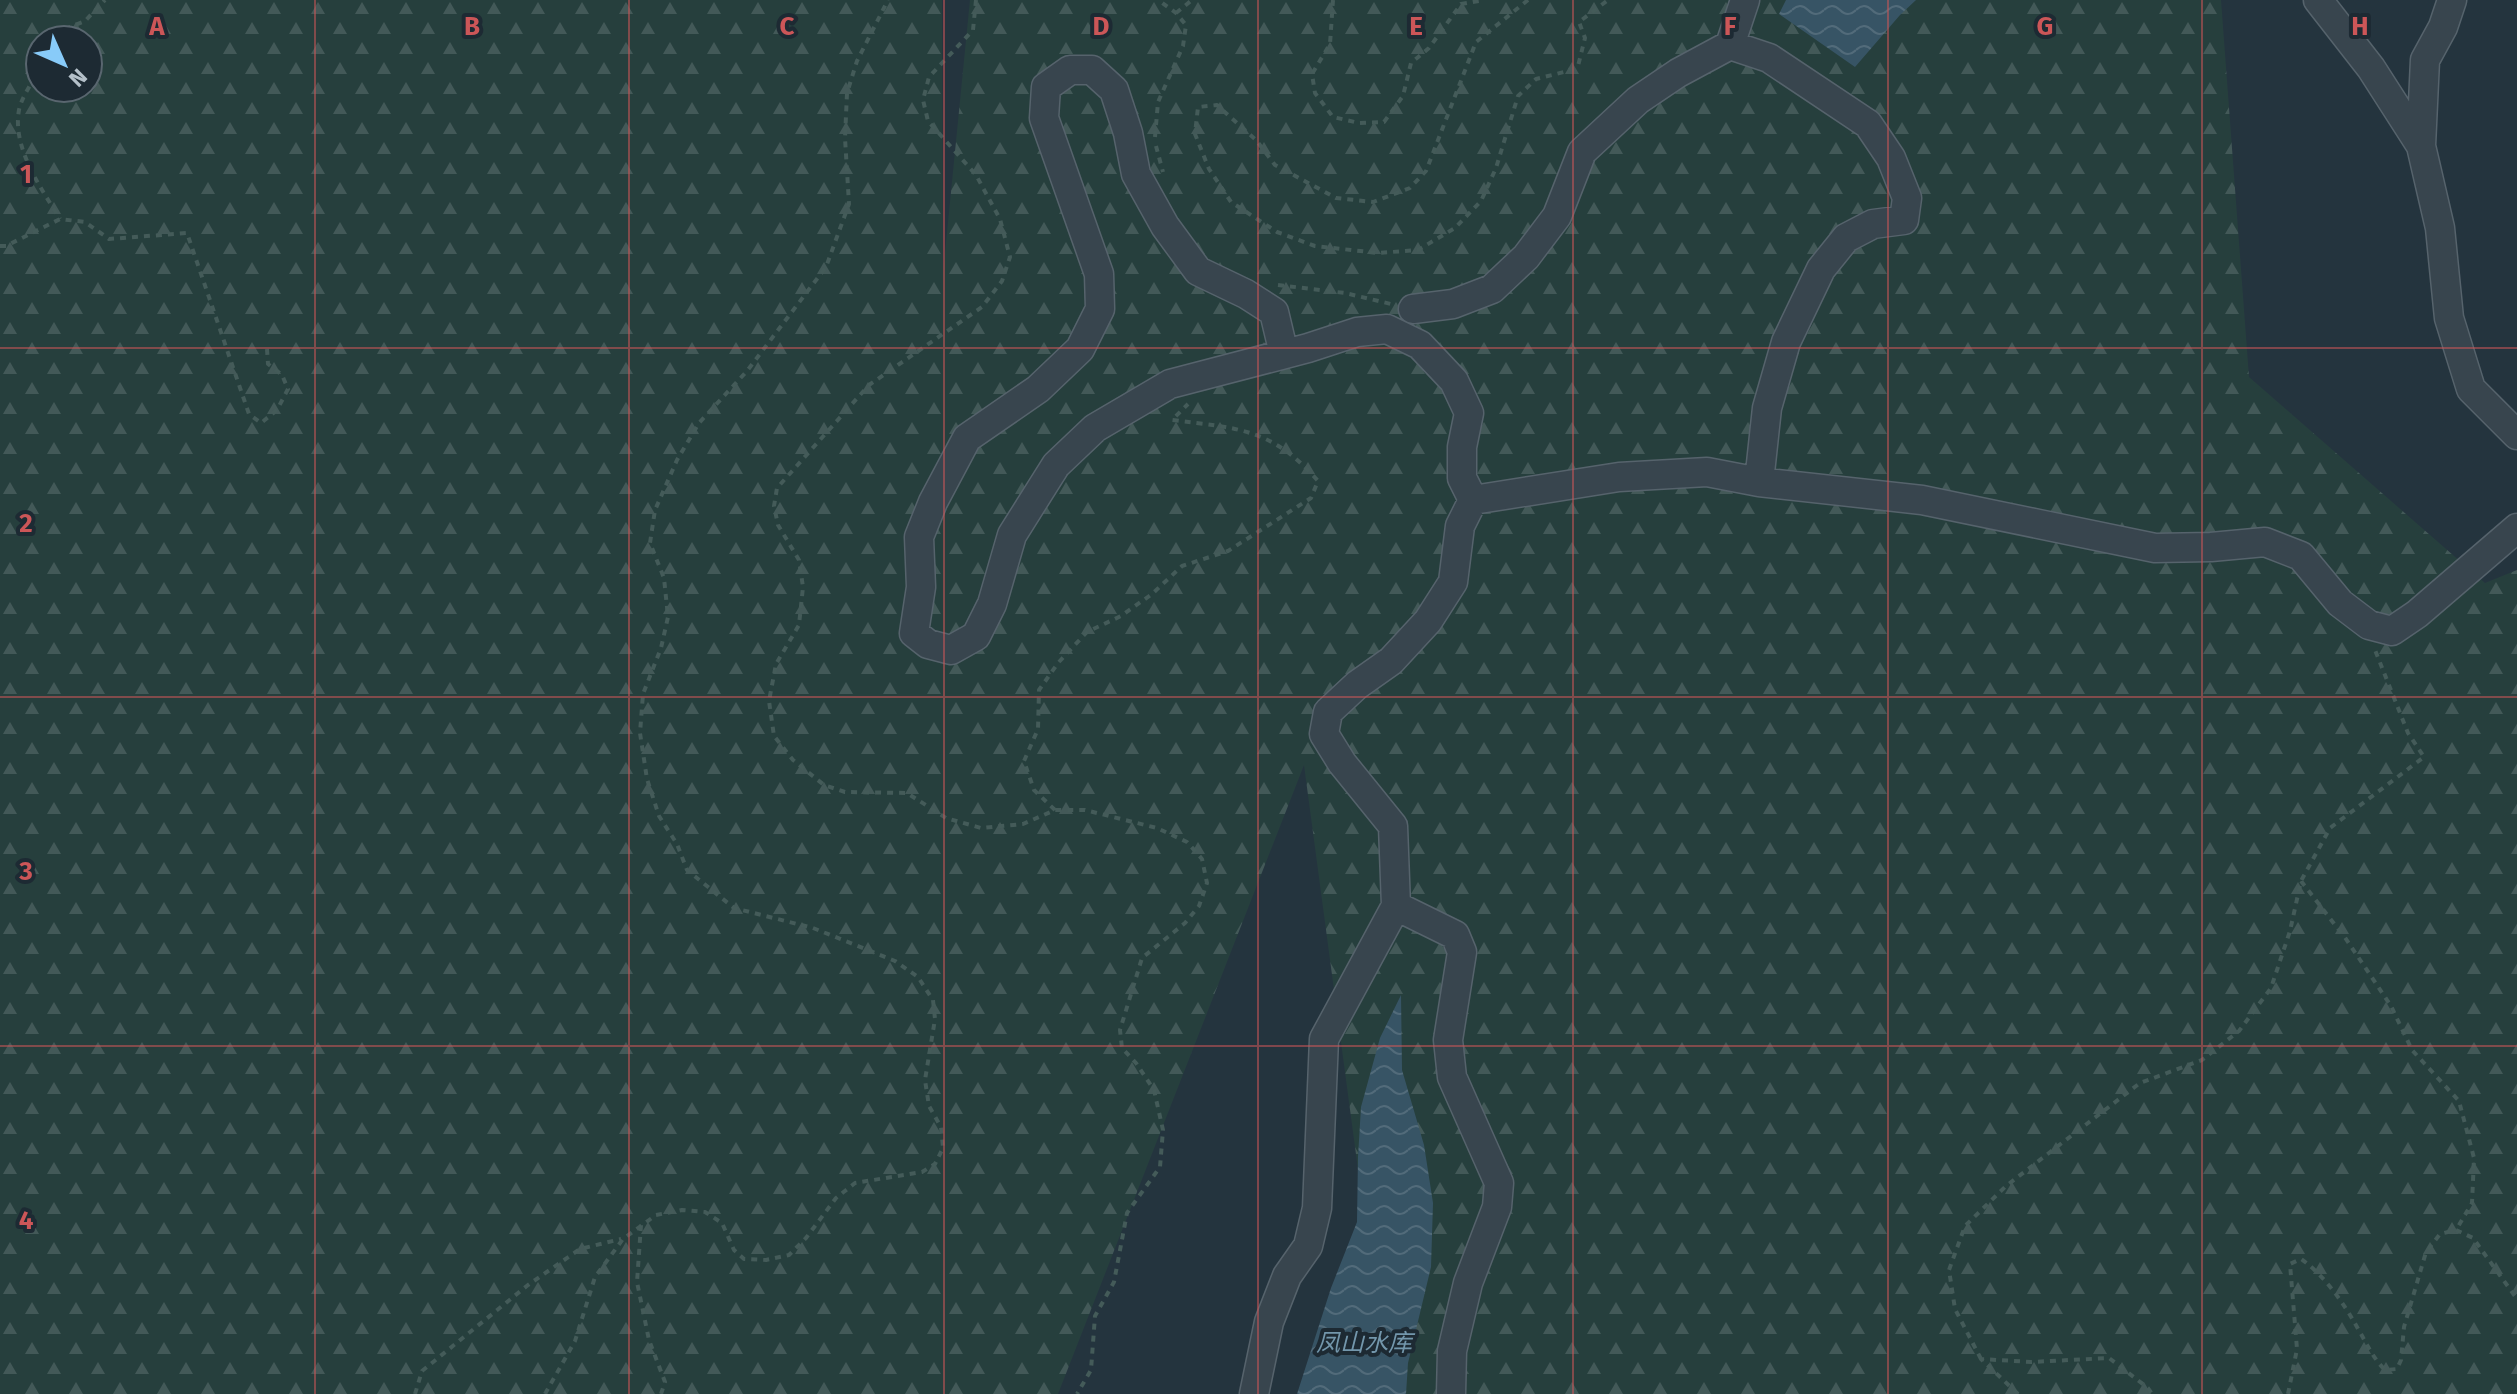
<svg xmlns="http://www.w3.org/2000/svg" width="2517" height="1394" viewBox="0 0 2517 1394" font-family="'Fira Sans','Noto Sans SC',sans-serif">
	<defs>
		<pattern id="forest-firs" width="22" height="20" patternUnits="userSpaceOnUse" patternTransform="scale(2)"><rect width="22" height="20" fill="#263f3d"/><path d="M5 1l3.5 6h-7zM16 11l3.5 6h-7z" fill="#435958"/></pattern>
		<pattern id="water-waves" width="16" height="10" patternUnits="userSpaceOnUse" patternTransform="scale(2)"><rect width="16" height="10" fill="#375465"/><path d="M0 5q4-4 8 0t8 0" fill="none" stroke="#526b7a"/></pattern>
	</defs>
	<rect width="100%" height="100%" fill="#24343e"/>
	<path fill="url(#forest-firs)" fill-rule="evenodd" d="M0,0H942L943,273L970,0H2221L2249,377L2485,583L2517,570V1394H1388L1304,765L1058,1394H0ZM40,40H88V88H40Z"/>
	<path fill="url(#water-waves)" d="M1786,0H1916L1900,15L1855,67L1779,14Z
		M1401,995L1402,1070L1424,1145L1433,1203L1431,1267L1408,1363L1406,1394H1297L1331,1288L1357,1222L1358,1157L1361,1107L1380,1038Z"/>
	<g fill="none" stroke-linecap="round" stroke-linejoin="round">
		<defs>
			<path id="minor" d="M1745,0L1730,45L1769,58L1868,124L1891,158L1907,198L1904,220L1873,224L1846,238L1821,269L1786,342L1767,408L1759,482L1922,500L2155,548L2211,547L2265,542L2301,556L2340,603L2369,625L2392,631L2417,614L2517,528
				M2318,0L2371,68L2421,146
				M2452,0L2443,27L2425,60L2421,146L2440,228L2449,318L2471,389L2517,435
				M1413,309L1453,304L1492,289L1526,257L1557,216L1582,152L1638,100L1678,73L1730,45
				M1284,354L1274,312L1246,294L1198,271L1165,226L1136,174L1128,133L1114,90L1092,70H1070L1046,87L1044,118L1099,274L1100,309L1080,349L1038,389L967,438L933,502L919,537L921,587L914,633L928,644L951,650L976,636L992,604L1012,535L1056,465L1095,428L1170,384L1308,348L1357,332L1387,329L1420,345L1454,381L1469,413L1462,447V478L1473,500L1619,477L1707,472L1759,482
				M1396,906L1393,826L1342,763L1324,734L1328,712L1357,685L1391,661L1428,621L1453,582L1460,526L1473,500
				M1254,1394L1269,1322L1287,1276L1308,1246L1317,1208L1324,1039L1396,906L1455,935L1462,952L1448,1040L1452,1077L1499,1183L1497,1207L1468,1283L1452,1351L1451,1394"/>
		</defs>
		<use href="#minor" stroke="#56636c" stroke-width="31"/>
		<path stroke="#445b59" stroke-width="4" stroke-dasharray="6 6" stroke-linecap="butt" d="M976,0L973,30L929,77L923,100L928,121L976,175L1000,219L1010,257L1002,281L982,307L869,385L777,488L774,506L778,525L799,560L803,587L799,625L776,664L769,701L774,736L793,760L824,785L845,792L907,793L946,818L981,828L1023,824L1055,810H1085L1157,828L1187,842L1202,859L1207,883L1199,906L1185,923L1142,958L1120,1030L1122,1048L1136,1063L1154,1090L1163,1130L1160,1167L1127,1213L1114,1282L1095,1316L1091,1370L1077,1394
			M1333,0L1330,44L1312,74L1315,93L1333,117L1359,123L1384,122L1403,96L1411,63L1429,48L1461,4L1484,0
			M1528,0L1476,42L1426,171L1410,188L1373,202L1336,198L1275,165L1256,140L1217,105L1198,107L1195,134L1209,169L1231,202L1277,232L1315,246L1378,253L1418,250L1455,228L1481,201L1496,168L1518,96L1536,79L1564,72L1578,66L1585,38L1579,22L1608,0
			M1176,13L1192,0
			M60,40L65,29L85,21L105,0
			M40,65C35,80 22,95 19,110C12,148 41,188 60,219
			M1155,137L1158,102L1183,46L1186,25L1176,13L1158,0
			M1156,146L1163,172
			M0,246H6L60,219L85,222L109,239L187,233L249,414L261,423L277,410L288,389L282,375L268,364L267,349
			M1278,285L1345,293L1391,304
			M1055,810L1034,790L1024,761L1038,729L1039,690L1058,663L1087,632L1121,616L1152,594L1182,566L1228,551L1311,498L1318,481C1272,428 1237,428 1172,420L1188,404
			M2301,881L2346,939L2391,1006L2412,1050L2459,1101L2474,1158L2472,1203L2456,1230
			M641,1225L637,1282L649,1340L665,1382L661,1394
			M1981,1359L1955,1309L1949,1270L1965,1226L2006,1186L2140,1083L2202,1060L2239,1031L2271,988L2290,931L2301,881L2330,828L2424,757L2408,733L2375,650
			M415,1394L422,1371L528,1285L580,1249L621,1239
			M545,1394L575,1341L595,1277L623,1239L656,1215L682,1210L705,1212L722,1223L734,1250L744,1259L766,1260L789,1255L806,1238L836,1198L855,1183L922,1172L935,1164L943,1148L941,1127L929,1106L925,1080L935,1019L933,1000L918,977L895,961L813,928L734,908L687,870L677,844L659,816L647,779L640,733L643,694L661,648L668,617L664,578L650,543L655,510L677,460L699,423L747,371L826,267L849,204L845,138L847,93L857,61L888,0
			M2018,1394L1981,1359L2031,1362L2109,1358L2148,1388L2152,1394
			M2288,1394L2297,1349L2290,1264L2301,1259C2324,1275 2343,1302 2357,1327C2366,1342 2372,1357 2385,1370L2397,1369L2401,1360L2404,1327L2426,1252L2440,1234L2456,1230L2473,1238L2517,1299"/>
		<use href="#minor" stroke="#38454e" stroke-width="28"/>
	</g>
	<path fill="none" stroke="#cc5658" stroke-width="2" stroke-opacity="0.55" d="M315,0V1394M629,0V1394M944,0V1394M1258,0V1394M1573,0V1394M1888,0V1394M2202,0V1394M0,348H2517M0,697H2517M0,1046H2517"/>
	<g text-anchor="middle" stroke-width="8" stroke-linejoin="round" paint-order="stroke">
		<g font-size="24" font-style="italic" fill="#7397ac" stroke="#1d2a33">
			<text x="1364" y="1351">凤山水库</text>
		</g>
	</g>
	<g font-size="26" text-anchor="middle" font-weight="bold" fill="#cc5658" stroke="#1d2a33" stroke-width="8" stroke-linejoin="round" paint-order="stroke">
		<text x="157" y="35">A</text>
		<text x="472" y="35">B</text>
		<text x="787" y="35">C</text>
		<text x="1101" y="35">D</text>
		<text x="1416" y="35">E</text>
		<text x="1730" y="35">F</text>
		<text x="2045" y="35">G</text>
		<text x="2360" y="35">H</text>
		<text x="26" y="183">1</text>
		<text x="26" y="532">2</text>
		<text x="26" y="880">3</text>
		<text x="26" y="1229">4</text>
	</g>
	<g transform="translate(64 64) rotate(135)"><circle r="38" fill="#1d2a33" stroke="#59666f" stroke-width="2"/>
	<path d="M0-6L14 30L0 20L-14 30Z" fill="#88cbf9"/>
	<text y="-12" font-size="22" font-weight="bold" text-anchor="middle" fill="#b4c0c9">N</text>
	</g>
</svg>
